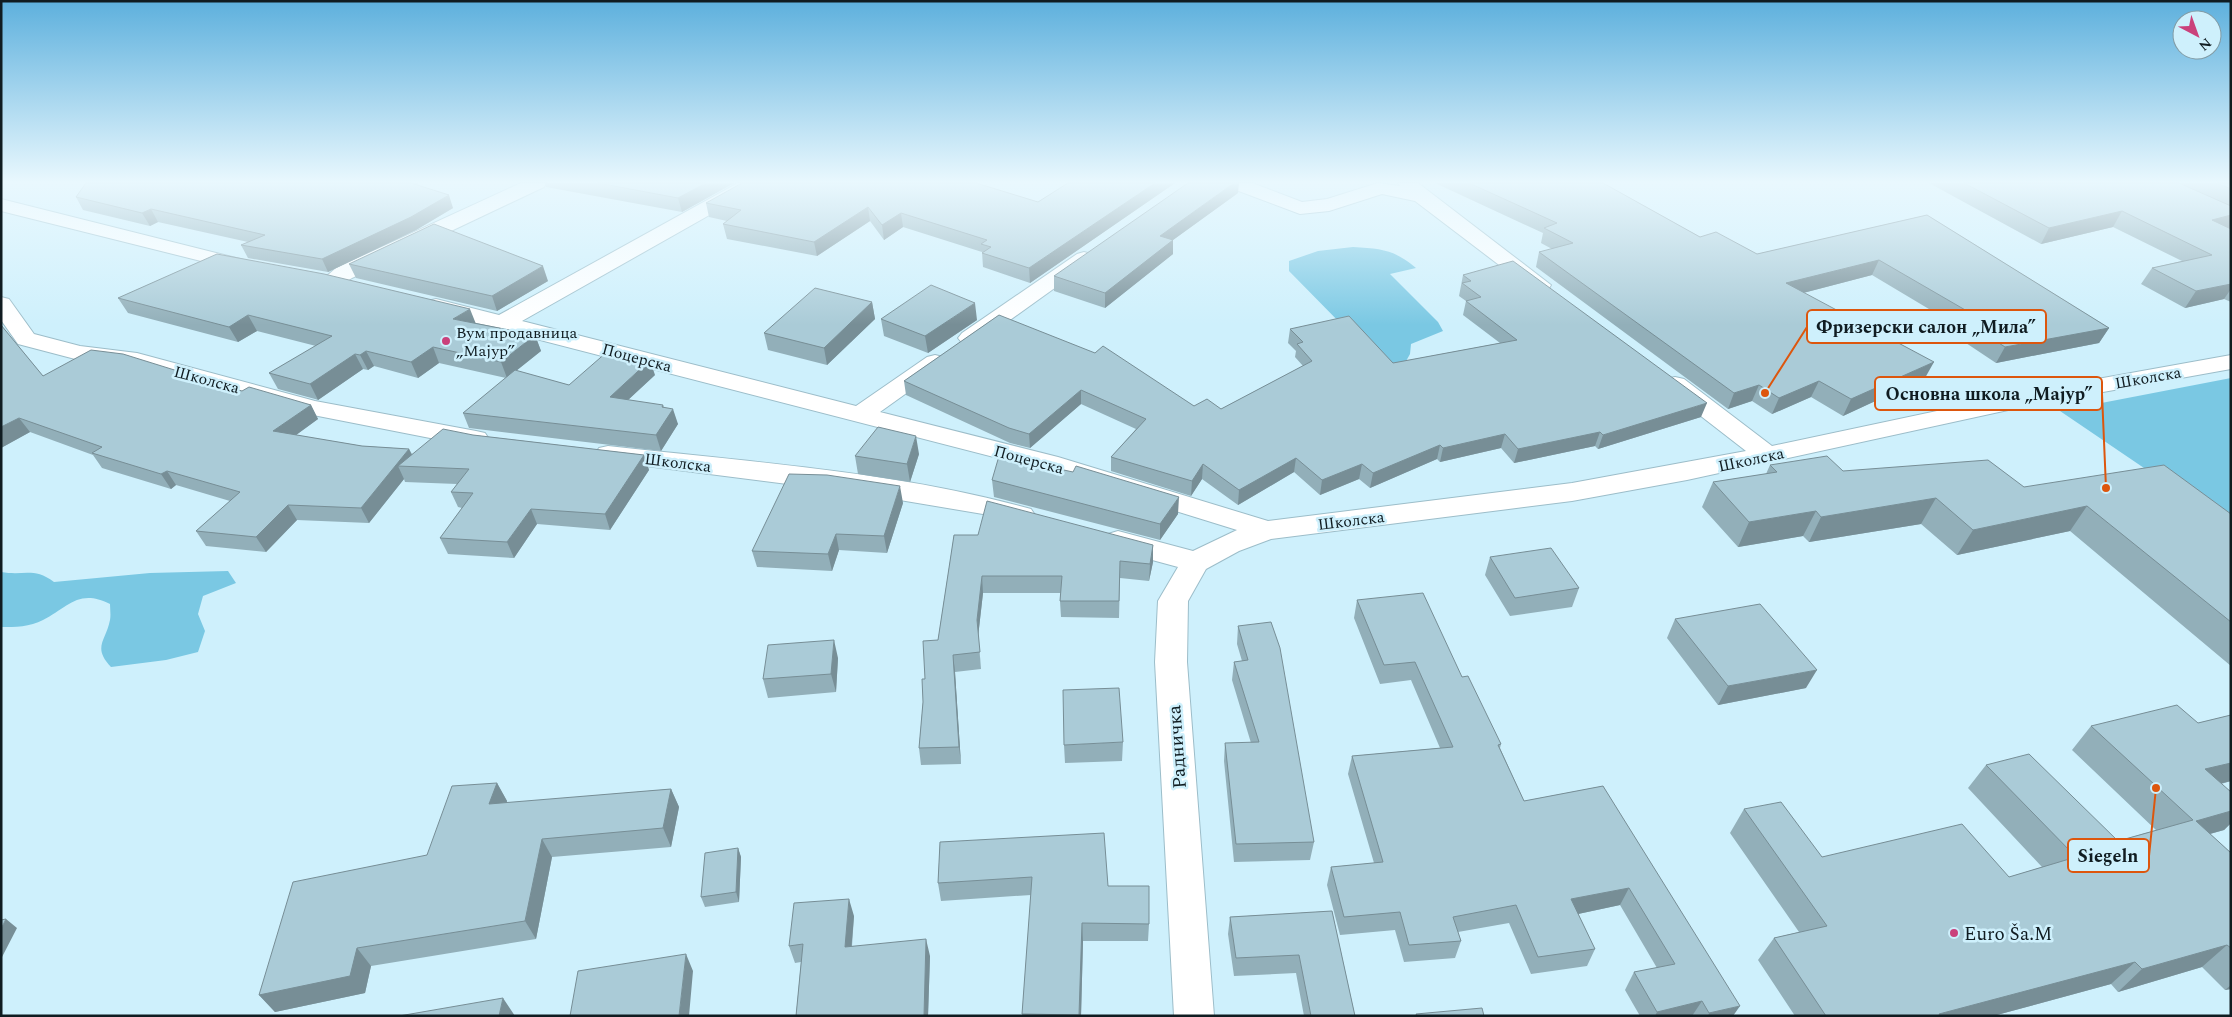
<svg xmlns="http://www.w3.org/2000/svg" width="2232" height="1017" viewBox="0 0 2232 1017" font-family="Spectral,serif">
	<rect width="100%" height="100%" fill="#cef0fc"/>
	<path fill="#7ac8e3" d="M1353,247C1382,249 1393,249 1416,268L1390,274L1438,322L1443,331L1411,344L1410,354L1400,372L1347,330L1289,271V261L1318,251Z
		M2231,378V527L2060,411Z
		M228,571L236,583L203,596L198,614L205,631L198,652L166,660L111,667C92,647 106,641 110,620C111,615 110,609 110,604C79,588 68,607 43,620C30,627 15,627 1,627V572C24,576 34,567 54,582L150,573Z"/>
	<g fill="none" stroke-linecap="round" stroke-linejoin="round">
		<defs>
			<path id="street" d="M521,183H546L544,187L352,278C342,284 336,288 324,286L321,281L336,268Z
				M738,183H761L759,187L522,321L856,406L927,357L935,355L943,357L947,362L943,367L880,412L1058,457L1268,521L1572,483L1746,451L1666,389L1663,384L1666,379L1675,377L1684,379L1772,446L2031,391L2231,355V369L2031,405L1687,480L1572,501L1271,539L1239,551L1206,569L1188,601L1187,662L1214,1016H1174L1155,662L1158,601L1178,567L1108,548L1104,541L1108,534L1118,531L1193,551L1237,530L1040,469L428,311L425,306L428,301L436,299L499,315Z
				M1226,183H1252L1302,202L1327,199L1378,183L1400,186L1398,183H1418L1551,285L1548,290L1540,292L1532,290L1415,201L1382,194L1329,211L1300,214L1228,187Z
				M1,199L252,262L256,266L252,270L245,272L1,211Z
				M1084,252L1091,254L1094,258L1091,262L978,343L970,345L962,343L958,338L962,333L1077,254Z
				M1,297L9,299L34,334L80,346L137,353L315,401L476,431L485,433L489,439L485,445L476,447L313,415L136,367L79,360L18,344L1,320Z
				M608,446C749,462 894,471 1031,509L1035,515L1031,521L1021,524L983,514L858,493L599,460L595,454L599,448Z"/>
		</defs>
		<use href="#street" stroke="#9cbdc9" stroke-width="2"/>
		<use href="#street" fill="#fff" fill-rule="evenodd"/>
	</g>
	<path fill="#92afb9" d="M86,183H418L417,185L453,208L416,230L328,272L248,258L241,245L248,242L158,222L150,226L83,210L76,197Z
		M545,183H734L682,212L546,187Z
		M1068,183H1175L1030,283L983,267L982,252L903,227L884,240L870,221L817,256L727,239L723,224L727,221L709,217L706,203L1038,202Z
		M1435,183H1603L1700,237L1757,254L1927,215L2109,328L2099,343L1996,363L1945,329L1949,321L1872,275L1803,293L1925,378L1843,416L1811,397L1772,414L1752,401L1728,409L1536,267L1539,252L1552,249L1541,243L1543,233Z
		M1929,183H2231V228L2230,229H2231V302L2224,299L2185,308L2141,284L2152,268L2182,261L2113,227L2041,244Z
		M1238,193L1173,240V254L1105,308L1054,291V276Z
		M349,264L548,281L497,311L356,278Z
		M1463,275L1701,417L1598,449L1595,446L1514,463L1501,448L1440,462L1437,459L1370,488L1359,479L1320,495L1294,472L1238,505L1202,479L1191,496L1111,471V457L1136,429L1081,404L1030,448L1010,443L906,395L904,381L999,315L1194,406L1221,409L1303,366L1295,357L1296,351L1288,343L1290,329L1393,363L1500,343L1463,315L1466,301L1459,296Z
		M118,298L476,323L535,335L541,351L516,371L569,385L655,375L628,400L664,407L678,424L661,451L469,428L463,413L506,378L439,363L418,378L374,366L368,370L363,369L318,400L315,399L278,389L269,373L316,346L257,331L238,342L128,313Z
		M872,302L875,319L827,365L768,350L764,333Z
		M881,319L977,320L928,353L884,336Z
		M1,325L43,376L242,391L311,405L318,419L296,435L362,446L409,449L412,454L473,435L644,455L649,470L610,530L537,524L514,558L448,554L440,538L462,508L458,507L451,492L457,484L405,482L404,479L369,523L297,520L266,552L206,546L196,531L230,501L176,485L171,489L102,468L93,455L30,432L1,448Z
		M919,454L910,482L858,474L855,456Z
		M1770,465L2024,487L2231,514V666L2070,531L1957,555L1921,524L1809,542L1803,536L1738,547L1702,507L1713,482L1766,474Z
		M992,480L1178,514L1160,540L994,497Z
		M903,503L887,553L839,550L832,571L757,567L752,551Z
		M954,535L1153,545V562L1149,581L1120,578L1119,618L1061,617L1060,601L1061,593H983L978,637L981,669L955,672L961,764L921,765L919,748L925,679L938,640Z
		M1490,557L1579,588L1572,607L1510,616L1485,575Z
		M1357,600L1462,677L1501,744L1500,748L1524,801L1603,786L1733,1016H1640L1625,990L1634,972L1657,968L1620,905L1578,914L1595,949L1587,966L1531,974L1509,923L1458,932L1461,941L1455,958L1404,962L1395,930L1340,935L1327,885L1331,867L1374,863L1348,774L1352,756L1440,748L1411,680L1380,684L1354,618Z
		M1675,619L1806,688L1718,705L1667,638Z
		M1238,626L1314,842L1310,860L1234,862L1224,761L1225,743H1251L1232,680L1234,662L1242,661L1237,644Z
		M838,658L836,692L768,698L763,679Z
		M2231,715V781L2221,784L2231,792V823L2224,830L2210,834L2231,853V989L2225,990L2202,967L2118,992L2111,984L1993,1016H1795L1758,960L1774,938L1799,932L1730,833L1744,809L1822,857L2009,877L2042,867L1968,788L1986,765L2118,841L2156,830L2072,750L2091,726L2198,723Z
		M1123,742L1122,761L1065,763L1064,745Z
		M497,783L507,801V803L671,789L679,807L671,847L552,857L536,939L371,966L365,993L275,1012L259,995L427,855Z
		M940,842L1108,886L1149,924L1148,941H1083L1081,1016H1022L1031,895L941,901L938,883Z
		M738,848L741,857L739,902L705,907L701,897Z
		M1332,911L1355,1016H1304L1296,973L1234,976L1228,934L1230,917Z
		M854,916L852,946L930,956L928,1016H796L801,962L795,963L789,946Z"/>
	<path fill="#778e96" d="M706,183H734L682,212L678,198Z
		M1155,183H1175L1030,283L1029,268Z
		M1234,183H1239L1238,193L1173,240V254L1105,308V293L1160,236Z
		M449,195L453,208L416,230L328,272L322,259Z
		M868,207L870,221L817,256L814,242Z
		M151,209L158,222L150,226L142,213Z
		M2122,211L2113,227L2041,244L2049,228Z
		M901,213L903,227L884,240L882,225Z
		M2231,215V228L2202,236L2212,220Z
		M1879,260L1872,275L1780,299L1786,283Z
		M543,266L548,281L497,311L492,296Z
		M2231,284V289L2224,299L2185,308L2196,291Z
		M872,302L875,319L827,365L824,348Z
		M975,303L977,320L928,353L925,336Z
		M470,309L476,324L453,319Z
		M248,315L257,331L238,342L229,327Z
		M2109,328L2099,343L1996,363L2005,347Z
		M535,335L541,351L507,378L501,362Z
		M433,347L439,363L418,378L411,362Z
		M366,351L374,366L368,370L360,355Z
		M355,354L363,369L318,400L310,384Z
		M650,360L655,375L615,412L610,397Z
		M1934,362L1925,378L1843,416L1851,399Z
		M1819,381L1811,397L1772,414L1779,398Z
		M1759,385L1752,401L1728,409L1734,393Z
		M1081,390V404L1030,448L1029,434Z
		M1707,403L1701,417L1598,449L1603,435Z
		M311,405L318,419L281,446L273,431Z
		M663,405L667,418L673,409L678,424L661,451L656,435L662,407Z
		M19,418L30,432L1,448V427Z
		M1600,432L1595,446L1514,463L1518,449Z
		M1505,434L1501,448L1440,462L1443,448Z
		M916,436L919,454L910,482L907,464Z
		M1440,445L1437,459L1370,488L1373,473Z
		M409,449L416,464L398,466L404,479L369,523L361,508Z
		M644,455L649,470L610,530L605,514Z
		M1296,458L1294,472L1238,505L1239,490Z
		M1203,464L1202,479L1191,496L1192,481Z
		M1362,464L1359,479L1320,495L1322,480Z
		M167,471L176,485L171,489L161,474Z
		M900,486L903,503L887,553L884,536Z
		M1179,497L1178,514L1160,540V524Z
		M1936,498L1921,524L1809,542L1821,517Z
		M288,505L297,520L266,552L256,537Z
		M2087,506L2070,531L1957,555L1973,530Z
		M531,509L537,524L514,558L507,542Z
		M1816,511L1803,536L1738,547L1749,522Z
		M836,534L839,550L832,571L828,554Z
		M1153,545V562L1149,581L1150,564Z
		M982,576L983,593L978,637L981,669L977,620Z
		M834,640L838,658L836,692L831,674Z
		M953,655L955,672L961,764L959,747Z
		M1817,670L1806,688L1718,705L1728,686Z
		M2231,763V781L2182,793L2205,769Z
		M497,783L507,801L499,823L489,804Z
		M671,789L679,807L671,847L663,828Z
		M2231,811V823L2224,830L2173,844L2196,821Z
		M542,839L552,857L536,939L525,921Z
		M738,848L741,857L739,902L736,892Z
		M1629,888L1620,905L1564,917L1571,899Z
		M849,899L854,916L850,964L845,947Z
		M6,919L17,928L1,959V929Z
		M1082,923L1083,941L1081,1016H1079Z
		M926,939L930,956L928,1016H924Z
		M2227,945L2202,967L2118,992L2142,969Z
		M357,948L371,966L365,993L275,1012L259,995Z
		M686,954L693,971L689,1016H679Z
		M2135,962L2111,984L1993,1016H1937L1939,1014Z
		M2231,985V989L2225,990Z
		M503,998L515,1016H499Z
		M1702,1001L1692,1016H1655L1657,1012Z
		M1740,1006L1733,1016H1708L1709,1013Z"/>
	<path fill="#aacbd7" stroke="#778e96" d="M86,183H411L449,195L411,217L322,259L241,245L265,235L151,209L142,213L76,197Z
		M598,183H706L678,198Z
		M742,183H976L1038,202L1068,183H1155L1029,268L982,253L991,247L981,244L987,240L901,213L882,225L868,207L814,242L723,224L741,210L706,203Z
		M1188,183H1234L1160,236L1173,240L1105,293L1054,276Z
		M1469,183H1603L1700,237L1716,232L1757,254L1927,215L2109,328L2005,347L1953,313L1967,311L1879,260L1786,283L1934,362L1851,399L1819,381L1779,398L1759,385L1734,393L1539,252L1573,243L1544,228L1557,223Z
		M1964,183H2179L2231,206V215L2212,220L2231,229V284L2196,291L2152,268L2212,255L2122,211L2049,228Z
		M2217,183H2231V189Z
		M434,224L543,266L492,296L349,264Z
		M217,254L324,274L470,309L453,319L535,335L501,362L433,347L411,362L366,351L360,355L355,354L310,384L269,373L332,336L248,315L229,327L118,298Z
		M1513,261L1707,403L1603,435L1600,432L1518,449L1505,434L1443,448L1440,445L1373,473L1362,464L1322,480L1296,458L1239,490L1203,464L1192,481L1111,457L1146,419L1081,390L1029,434L1009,428L904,381L999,315L1095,353L1103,346L1194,406L1207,399L1221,409L1312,361L1297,344L1303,342L1290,329L1349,316L1393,363L1517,340L1466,301L1481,297L1462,283L1471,281L1463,275Z
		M931,285L975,303L925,336L881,319Z
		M815,288L872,302L824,348L764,333Z
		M1,325L43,376L91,350L123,354L242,391L249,387L311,405L273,431L362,446L409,449L361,508L288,505L256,537L196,531L240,492L167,471L161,474L92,453L102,447L19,418L1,427Z
		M608,351L650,360L610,397L663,405L662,407L673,409L656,435L463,413L515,370L569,385Z
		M878,427L916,436L907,464L855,456Z
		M443,429L473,435L644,455L605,514L531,509L507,542L440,538L473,493L451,492L469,469L398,466Z
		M999,456L1073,472L1076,466L1179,497L1160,524L992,480Z
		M1827,456L1843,471L1988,460L2024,487L2164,465L2231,514V622L2087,506L1973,530L1936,498L1821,517L1816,511L1749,522L1713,482L1777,472L1770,465Z
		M789,474L827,475L900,486L884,536L836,534L828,554L752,551Z
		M987,501L1153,545L1150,564L1120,561L1119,601H1060L1062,576H982L977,620L980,652L953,655L959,747L919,748L923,702L922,679H925L923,641L938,640L954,535H978Z
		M1551,548L1579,588L1515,598L1490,557Z
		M1423,593L1462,677L1468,676L1501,744L1498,745L1524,801L1603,786L1740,1006L1709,1013L1702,1001L1657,1012L1634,972L1675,964L1629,888L1571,899L1595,949L1538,957L1516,905L1453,917L1461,941L1409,945L1400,912L1344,917L1331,867L1383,862L1352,756L1453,747L1415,662L1384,665L1357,600Z
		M1760,604L1817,670L1728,686L1675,619Z
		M1271,622L1280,648L1314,842L1236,844L1225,743L1259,742L1234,662L1248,660L1238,626Z
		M834,640L831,674L763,679L768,645Z
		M1119,688L1123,742L1064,745L1063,690Z
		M2177,705L2198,723L2231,715V763L2205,769L2231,792V811L2196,821L2231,853V948L2227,945L2142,969L2135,962L1939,1014L1940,1016H1826L1774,938L1827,926L1744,809L1781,802L1822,857L1962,824L2009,877L2076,857L1986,765L2029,754L2118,841L2193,820L2091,726Z
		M497,783L489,804L671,789L663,828L542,839L525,921L357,948L350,976L259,995L293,882L427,855L452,786Z
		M1104,833L1108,886H1149V924L1082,923L1079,1015L1022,1014L1032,877L938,883L940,842Z
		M738,848L736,892L701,897L705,853Z
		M849,899L845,947L926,939L924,1016H796L803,944L789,946L794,903Z
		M1332,911L1355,1016H1311L1299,955L1236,958L1230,917Z
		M6,919L1,929V920Z
		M686,954L679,1016H570L578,971Z
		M503,998L499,1016H399Z
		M1482,1008L1484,1016H1417L1416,1014Z"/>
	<linearGradient id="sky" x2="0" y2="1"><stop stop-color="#5db0dd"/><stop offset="0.56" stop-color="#e9f8fe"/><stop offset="1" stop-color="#e9f8fe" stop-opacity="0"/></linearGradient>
	<rect width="2232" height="325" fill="url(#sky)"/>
	<g fill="#ca417b" stroke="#cef0fc" stroke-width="2">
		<circle cx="446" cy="341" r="5"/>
		<circle cx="1954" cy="933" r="5"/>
	</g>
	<g text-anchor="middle" stroke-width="5" stroke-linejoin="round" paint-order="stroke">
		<g font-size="16" fill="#101c21" stroke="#cef0fc" text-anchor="start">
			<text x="456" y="338">Вум продавница<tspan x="456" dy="18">„Мајур”</tspan></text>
		</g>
		<g font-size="16" fill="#101c21" stroke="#cef0fc">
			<text transform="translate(637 357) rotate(15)" y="6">Поцерска</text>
			<text transform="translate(2148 377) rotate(-10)" y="6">Школска</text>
			<text transform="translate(207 379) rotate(15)" y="6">Школска</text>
			<text transform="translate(1029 459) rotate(15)" y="6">Поцерска</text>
			<text transform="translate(1751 459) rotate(-12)" y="6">Школска</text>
			<text transform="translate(678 462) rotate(7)" y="6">Школска</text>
			<text transform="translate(1351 520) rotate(-7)" y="6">Школска</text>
		</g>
		<g font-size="19" fill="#101c21" stroke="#cef0fc">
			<text transform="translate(1176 747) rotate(-94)" y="7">Радничка</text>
		</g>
		<g font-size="19" fill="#101c21" stroke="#cef0fc" text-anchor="start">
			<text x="1964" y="940">Euro Ša.M</text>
		</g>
	</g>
	<path fill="none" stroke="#dd560d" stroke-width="2" d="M1765 393L1807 327M2106 488L2102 394M2156 788L2149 856"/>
	<g fill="#dd560d" stroke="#cef0fc" stroke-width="2">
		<circle cx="1765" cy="393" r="5"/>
		<circle cx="2106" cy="488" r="5"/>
		<circle cx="2156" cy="788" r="5"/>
	</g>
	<g fill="#cef0fc" stroke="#dd560d" stroke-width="2">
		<rect x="1807" y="310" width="239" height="33" rx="5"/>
		<rect x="1875" y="377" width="227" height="33" rx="5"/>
		<rect x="2068" y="839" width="81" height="33" rx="5"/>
	</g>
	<g font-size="18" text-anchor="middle" font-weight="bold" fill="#101c21">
		<text x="1926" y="333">Фризерски салон „Мила”</text>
		<text x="1989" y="400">Основна школа „Мајур”</text>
		<text x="2108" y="862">Siegeln</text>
	</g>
	<rect width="2232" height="1017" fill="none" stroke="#101c21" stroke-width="5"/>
	<g transform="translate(2197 35) rotate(139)"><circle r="24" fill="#cef0fc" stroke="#829ba4"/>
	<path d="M0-4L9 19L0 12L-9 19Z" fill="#ca417b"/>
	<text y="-8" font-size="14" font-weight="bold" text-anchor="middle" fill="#101c21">N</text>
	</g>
</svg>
